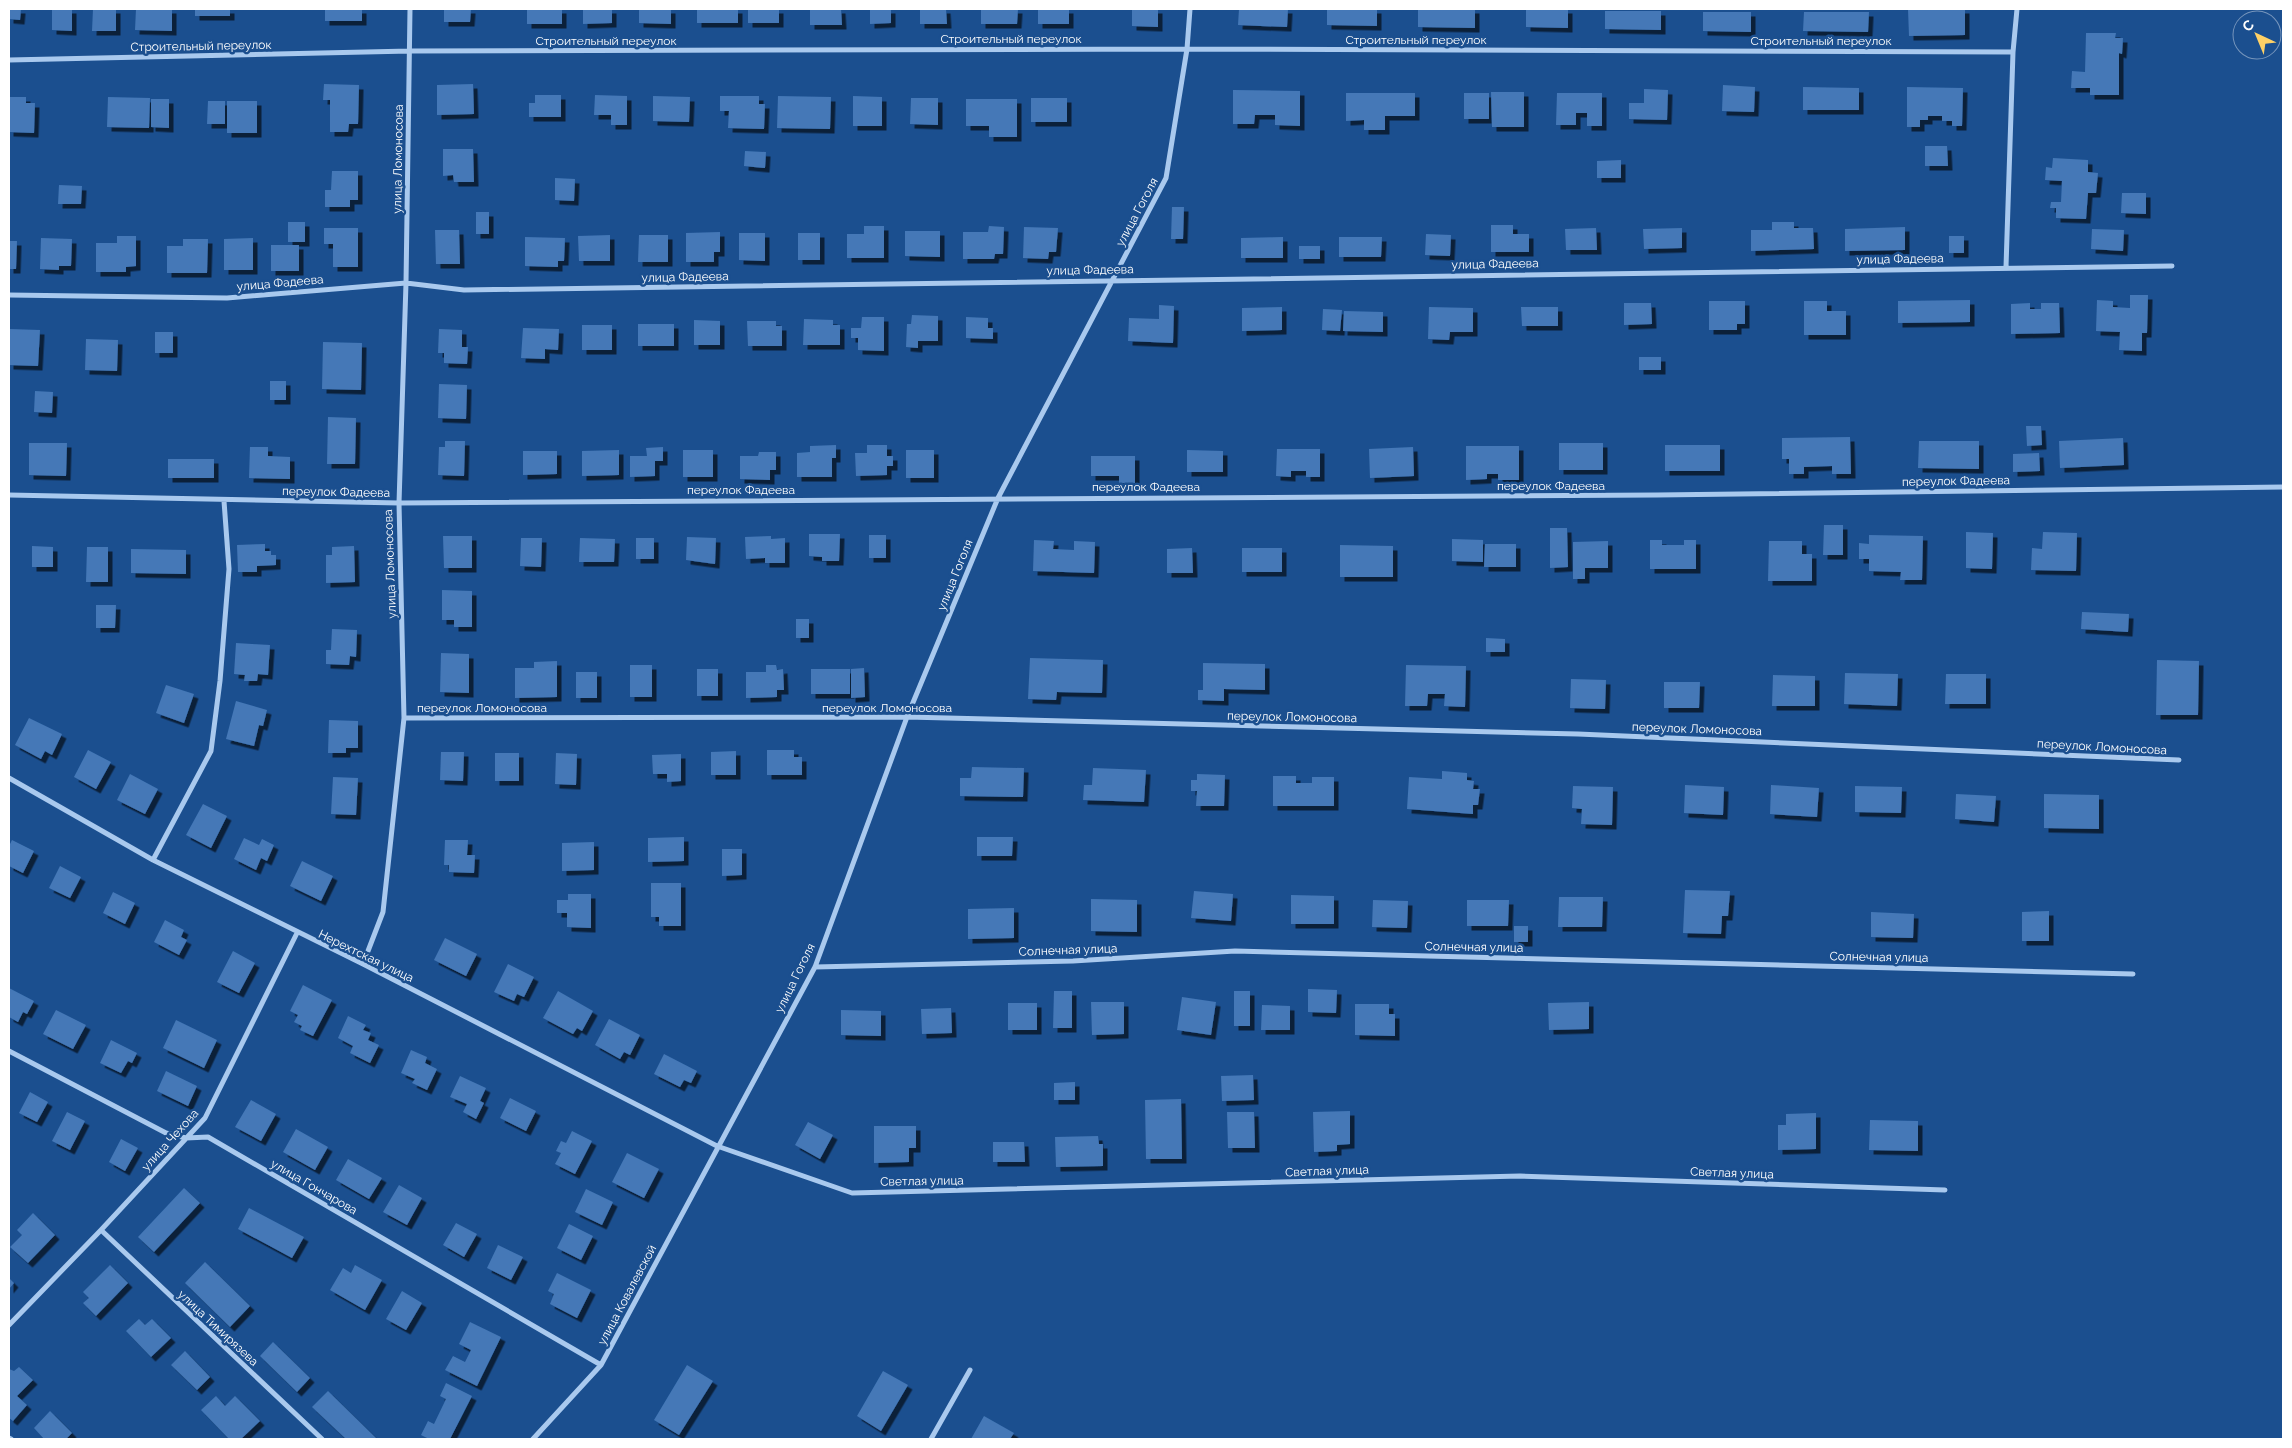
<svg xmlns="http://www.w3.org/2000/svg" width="2292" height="1448" viewBox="0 0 2292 1448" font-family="Raleway,sans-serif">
	<defs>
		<filter id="shadow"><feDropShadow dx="4.5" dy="4.5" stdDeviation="0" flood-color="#0009"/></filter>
	</defs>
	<rect width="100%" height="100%" fill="#1b4f8f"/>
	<path fill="#4478b7" filter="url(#shadow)" d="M9,9H21L20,20L9,19Z
		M52,9H72V31L52,30Z
		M93,9H116V31H92Z
		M136,9H172V31L135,30Z
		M195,9H230V16H195Z
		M325,9H362V21H325Z
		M444,9H471L470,22H444Z
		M527,9H562V24H527Z
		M583,9H612V23L583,24Z
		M639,9H671V24L639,23Z
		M697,9H738V23H697Z
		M748,9H779V23H748Z
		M810,9H841L842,25H810Z
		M870,9H891V23L870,24Z
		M920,9H946L947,24H920Z
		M981,9H1018L1017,24H981Z
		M1038,9H1069V24H1038Z
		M1132,9H1158V27L1132,26Z
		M1239,9H1288L1287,27L1238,25Z
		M1327,9H1377V26L1327,25Z
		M1418,9H1475V28L1418,27Z
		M1526,9H1568V28L1526,27Z
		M1908,9H1965V35L1909,36Z
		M1605,11H1661V30L1605,29Z
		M1703,12H1751V32L1703,31Z
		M1804,12H1869L1868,32L1803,31Z
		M2086,33H2116L2115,38H2123L2122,54L2119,53V95H2090V88H2071L2072,71L2085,72Z
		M324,84L359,85L358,124H349L348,132H330V100H323Z
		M473,84L474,114L437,115V85Z
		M1723,85L1755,87L1754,112L1722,111Z
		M1803,87L1859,88V110H1803Z
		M1907,87L1963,88L1962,126H1952V121H1942V116H1928V120H1920V127H1907Z
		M1644,89L1668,90L1667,120L1629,119V103H1644Z
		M1233,90L1300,91V126L1275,125V115H1255L1254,124H1233Z
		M1491,92H1524V127H1492Z
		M1346,93H1415V116H1385V130H1364V120L1346,121Z
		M1464,93H1489V119H1464Z
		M1557,93H1602V126H1587V113H1576V125H1556Z
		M535,95H561V117H529V103H535Z
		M595,95L627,96V125H611V115H594Z
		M653,96L690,97L689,122L653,121Z
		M720,96H759V104H765L764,129L728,128L729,111H720Z
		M778,96L831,97L830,129L777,128Z
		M853,96L882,97V126H853Z
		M9,97H26V103H35L34,133L9,132Z
		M108,97L150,98L149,128L107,127Z
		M911,98H938V125L910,124Z
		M1031,98H1067V122H1031Z
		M151,99H169V128L151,127Z
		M966,99H1017V137H989V126H966Z
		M208,101H225V124H207Z
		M227,101H257V133H227Z
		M1925,146H1947L1948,166H1925Z
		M443,149H473L474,182H454L453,175L443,176Z
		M745,151L766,152L765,168L744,166Z
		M2053,158L2088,160V172L2098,173L2096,193H2088L2086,219L2056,218V208H2050L2051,202H2061L2062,181L2045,180L2046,167L2052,168Z
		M1621,160V178H1597V161Z
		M332,171H358V200H350V207H325V190H331Z
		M555,178L575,179L574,201L555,200Z
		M59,185L82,186L81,204H58Z
		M2122,193H2146V214L2121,213Z
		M1172,207H1184L1183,239H1171Z
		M476,212H489V234H476Z
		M288,222H305V242H288Z
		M1772,222H1794V228H1813L1814,249L1751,251V230H1772Z
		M1491,225H1513V234H1529V252H1491Z
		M864,226H884V258H847V234H864Z
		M989,226L1004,227L1003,254H995L994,259H963V232H988Z
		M1024,227L1058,228L1056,252H1049L1048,259L1023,258Z
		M1905,227V250L1845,251V229Z
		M324,228H358V267H333V244H324Z
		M1596,228L1597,250H1566L1565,229Z
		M1682,228V248L1644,249L1643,229Z
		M2092,229L2124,230L2123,251L2091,249Z
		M435,230H459L460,264H436Z
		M905,231H940V257L905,256Z
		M720,232V252H714V262H686V233Z
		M739,233H765V261L739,260Z
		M798,233H820V260H798Z
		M1426,234L1451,235L1450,256L1425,255Z
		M610,235V261H579L578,236Z
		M639,235H668V262H638Z
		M117,236H136V266L126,267V272H96V243H117Z
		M1949,236H1964V253H1949Z
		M525,237L565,238L564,261H558V267L525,266Z
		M1283,237V258H1241V238Z
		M1339,237H1382L1381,257H1339Z
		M41,238L72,239L71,266H59V270L40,269Z
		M253,238V270H224V239Z
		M183,239H208L207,273H167V246H183Z
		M9,241H17L16,269H9Z
		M271,245H299V271H271Z
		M1299,246H1320V259H1299Z
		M2130,295H2148L2147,333H2142V351L2119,350L2120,332L2096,331L2097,300L2113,301V307L2130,308Z
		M1970,300V322L1898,323V301Z
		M1709,301H1745V324H1737V330H1709Z
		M1804,301H1827V311H1846V335H1804Z
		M1624,303H1651L1652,324L1624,325Z
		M2030,303V309H2041V303H2059L2060,333L2011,334V304Z
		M1159,305L1174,306L1173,343L1128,341L1129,318L1159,319Z
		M1282,307V330L1242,331V308Z
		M1429,307L1473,308V332H1450L1449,340L1428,339Z
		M1521,307H1558V326H1522Z
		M1323,309L1342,310L1340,331L1322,330Z
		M1344,311L1383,312V332L1343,331Z
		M912,315L938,316V341H918V348L906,347L907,324H911Z
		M862,317H884V351L858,350V338H851V328H861Z
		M966,317L988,318V328H993V339L966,338Z
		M804,319L833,320V325H840V345H803Z
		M694,320L720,321V345H694Z
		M747,321H776V326H782V346H748Z
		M638,324H674V346H638Z
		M582,325H612V350H582Z
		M523,328L559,329L558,350L545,349V359L521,358Z
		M9,329L40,330L38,366L9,365Z
		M439,329L462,330V347H468L467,364L444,363V353H438Z
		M155,332H173V353H155Z
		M86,339L118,340L117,371L85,370Z
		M323,342L362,343L361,390L322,389Z
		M1639,357H1661V370H1639Z
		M270,381H286V400H270Z
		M439,384L467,385L466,419L438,418Z
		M35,391L53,392L52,413L34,412Z
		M328,417L356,418L355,464H327Z
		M2026,426H2041L2042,445L2027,446Z
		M1850,437L1851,474H1832V466L1804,467V474H1789V459H1782V438Z
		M2123,438L2124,465L2060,468L2059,441Z
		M445,441H465L464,476L438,475L439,447H445Z
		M1919,441H1979V469L1918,468Z
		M29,443H67L66,476L29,475Z
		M1559,443H1603V470H1559Z
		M836,445V458H832V477H797V453L810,452V446Z
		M867,445H887V456H893V466H887V475L856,476L855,453H867Z
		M1665,445H1720V471H1665Z
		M1466,446H1519V480H1498V474H1487V479L1466,480Z
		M250,447H268V456L290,457V479L249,478Z
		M663,447V461H655V476L630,477V456H647L646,448Z
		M1413,447L1414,476L1370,478L1369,449Z
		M1277,449H1320V477H1306V471H1291V477L1276,476Z
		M619,450V475L582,476V451Z
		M683,450H713V477H683Z
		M906,450H934V478H906Z
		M1187,450L1223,451V472H1187Z
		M523,451H557V474L523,475Z
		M759,452H776V470H770V480L740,479V456H758Z
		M2039,453L2040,471L2013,472V454Z
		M1091,456H1135V483H1119V476H1091Z
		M168,459H214V478H168Z
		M1824,525H1843V555H1823Z
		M1550,528H1567L1568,567L1550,568Z
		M1966,532L1993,533L1992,569L1966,568Z
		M2043,532L2077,533L2076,571L2031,570L2032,548L2042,549Z
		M809,534H840L839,561H822V557L809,556Z
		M869,535H886V558H869Z
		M1869,535L1923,536L1922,580H1900L1901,572L1869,571V559H1859V543L1869,544Z
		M443,536H472V568H444Z
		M771,536V539L785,538V563H765V558L746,559L745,537Z
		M687,537L716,538L715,564L686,560Z
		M521,538H542L541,567L520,566Z
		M580,538L615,539L614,562H579Z
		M636,538H654V559H636Z
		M1452,539L1483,540V562L1452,561Z
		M1034,540L1054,541L1053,549L1074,550V541L1095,542L1094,573L1033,571Z
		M1650,540H1662V545H1684V540H1696V569H1650Z
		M1608,541V568H1585V579H1573V542Z
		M1769,541H1802V554H1812V581H1768Z
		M265,544V551H271V555H276V565L257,566V572H238L237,545Z
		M1485,544H1516V567H1484Z
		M1340,545L1393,546V577H1340Z
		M32,546L53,547V567H32Z
		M354,546L355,582L326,583V555H332V547Z
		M87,547H108V582H86Z
		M1192,548L1193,573H1167V549Z
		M1242,548H1282V572H1242Z
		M131,549L186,550V574L131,573Z
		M442,590L472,591V627H454V620H442Z
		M96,605H116L115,628H96Z
		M2082,612L2129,614L2128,632L2081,629Z
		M796,619H809V638H796Z
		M332,629L357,630L356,657L350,656L349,665L326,664V650H331Z
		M1486,638L1505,639V652H1486Z
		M236,643L270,645L268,675L258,674L257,681H244L245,675L234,674Z
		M441,653L469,654V693L440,692Z
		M1030,658L1103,660L1102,693L1057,692L1056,700L1028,699Z
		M2157,660L2199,661L2198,715H2156Z
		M557,661V697L515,698V668H534V662Z
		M1203,663L1265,664V690L1224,689V701L1198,700V690H1203Z
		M630,665H652V697H630Z
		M766,665H776L777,670L783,669L784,690H777V697L746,698V672H766Z
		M1406,665L1466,666L1465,707L1444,706L1445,694H1428L1427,706H1405Z
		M864,668L865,697L851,698V669Z
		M697,669H718V696H697Z
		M811,669H850V694H811Z
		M576,672H597V698H576Z
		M1845,673L1898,674L1897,706L1844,704Z
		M1946,674H1986V704H1945Z
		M1773,675L1815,676V706H1772Z
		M1571,679L1606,680L1605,709L1570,708Z
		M1664,682H1700L1699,708H1664Z
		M166,685L194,694L184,723L156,713Z
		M236,701L267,710L263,726L259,725L254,746L226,739Z
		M29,718L62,734L52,755L45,751L41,759L15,745Z
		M329,720L358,721V748H346V753H328Z
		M88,750L111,762L96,789L74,777Z
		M767,750H794V757H802V775H767Z
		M736,751V775H711V752Z
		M441,752H464L463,781L440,780Z
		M495,753H519V781H495Z
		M556,753L577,754L576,785L555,784Z
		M681,754V781L667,782V774H653L652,755Z
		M972,767L1024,768L1023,797L960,796V778H971Z
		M1093,768L1146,770L1144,802L1083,800L1084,785H1092Z
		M1442,771L1467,773V780L1474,781L1473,789H1480L1478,805H1473V814L1407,809L1409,777L1442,779Z
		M130,774L158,789L145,814L117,800Z
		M1197,774L1225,775L1224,806H1196L1197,791H1191V780H1197Z
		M1273,776H1296V783H1312V777H1334V806H1273Z
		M333,777L358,778L356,815L331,814Z
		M1685,785L1724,787L1723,815L1684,813Z
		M1771,785L1819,788L1817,817L1770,814Z
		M1573,786L1613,787L1612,825L1581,824L1582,809L1572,808Z
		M1855,786L1902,787L1901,813L1855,812Z
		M1956,794L1996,796L1994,822L1955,819Z
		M2044,794L2099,795V829L2044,828Z
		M203,804L227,816L211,848L186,835Z
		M684,837V861L648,862V838Z
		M977,837H1013L1012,856H977Z
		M244,838L259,845L262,839L274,845L267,861L261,858L256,870L234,859Z
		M12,840L34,851L23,873L9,866V846Z
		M445,840H468L467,855H475L474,873L449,872V865H444Z
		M594,842V870L562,871V843Z
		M722,849H742V875L722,876Z
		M302,861L333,876L321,901L290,886Z
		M60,866L81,877L70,898L49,888Z
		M651,883H681V926H659V917H651Z
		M1685,890L1730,891L1728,916H1722L1721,934L1683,933Z
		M1194,891L1233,894L1231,921L1191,918Z
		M113,892L135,903L125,924L103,913Z
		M568,894H591V928L567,927V913H557V900H568Z
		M1291,895L1334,896V924H1291Z
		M1559,897H1603L1602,927H1558Z
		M1091,899L1137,900V932L1091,931Z
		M1373,900L1408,901L1407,928L1372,927Z
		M1467,900H1509L1508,926H1467Z
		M1014,908V938L968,939V909Z
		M2049,911V941H2022V912Z
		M1871,912L1914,914L1913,938L1871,937Z
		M165,920L184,930L181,937L187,940L179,955L154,942Z
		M1514,926H1528V942H1514Z
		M445,938L477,954L466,976L434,960Z
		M233,951L255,963L239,993L217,982Z
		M508,964L534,977L524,997L517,994L514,1001L494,992Z
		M303,985L332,1000L313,1036L300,1030L302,1026L294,1022L298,1015L290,1011Z
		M9,988L34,1001L27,1014L23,1012L18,1022L9,1017Z
		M1308,989L1337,990L1336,1013L1308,1012Z
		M558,991L593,1011L582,1031L577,1028L573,1034L543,1018Z
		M1054,991H1072V1028H1053Z
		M1234,991H1250V1026H1234Z
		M1182,997L1216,1002L1211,1035L1177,1030Z
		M1091,1002H1124V1034L1092,1035Z
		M1589,1002V1029L1549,1030L1548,1003Z
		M1008,1003H1037V1030H1008Z
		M1355,1004H1389V1014H1395V1036L1355,1035Z
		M1262,1005L1290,1006V1030H1261Z
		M951,1008L952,1033L922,1034L921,1009Z
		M56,1010L86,1025L73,1049L43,1034Z
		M841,1010L881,1011V1036L841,1035Z
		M348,1016L366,1025L363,1030L371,1033L368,1040L379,1045L370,1063L350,1053L353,1046L338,1038Z
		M609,1019L640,1035L630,1055L624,1052L620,1059L595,1045Z
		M176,1020L217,1040L204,1068L163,1048Z
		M111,1040L137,1053L132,1063L128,1061L121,1073L100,1063Z
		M411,1050L427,1057L425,1063L437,1069L427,1090L412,1083L415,1079L401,1073Z
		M664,1054L697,1071L691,1083L684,1080L680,1087L654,1074Z
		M166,1071L197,1086L188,1106L157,1091Z
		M1253,1075L1254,1100L1222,1101L1221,1076Z
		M460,1076L486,1088L480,1101L484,1103L476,1119L463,1112L467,1104L450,1097Z
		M1075,1082V1100H1054V1083Z
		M30,1092L48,1102L37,1122L19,1113Z
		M510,1098L536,1111L526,1131L500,1118Z
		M1181,1099L1182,1159H1146L1145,1100Z
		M251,1100L276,1114L261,1141L235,1127Z
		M1350,1111V1144L1337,1145V1151L1314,1152L1313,1112Z
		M67,1112L85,1121L70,1150L52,1141Z
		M1227,1112H1254L1255,1148H1228Z
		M1816,1113V1149L1778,1150V1125H1786V1114Z
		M1870,1120L1918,1121V1151L1869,1150Z
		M808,1122L833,1135L820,1159L795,1145Z
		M874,1126H916V1148H909V1162L874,1163Z
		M296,1129L328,1147L315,1170L283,1152Z
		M572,1131L592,1141L575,1174L555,1164L561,1153L556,1151L561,1141L566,1143Z
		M1098,1136L1099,1144H1103V1166L1056,1167L1055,1137Z
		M121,1139L138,1148L125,1171L109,1162Z
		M993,1142H1024L1025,1162H993Z
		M627,1153L659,1169L644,1198L612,1182Z
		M348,1159L382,1178L369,1199L336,1180Z
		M399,1185L422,1198L407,1225L383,1212Z
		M184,1188L200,1203L154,1252L138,1237Z
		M586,1189L613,1202L602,1225L575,1212Z
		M249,1208L304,1237L292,1258L238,1229Z
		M33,1213L55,1235L28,1263L10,1247L22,1235L17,1230Z
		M456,1223L477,1234L464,1257L443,1245Z
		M569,1224L593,1236L581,1260L557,1248Z
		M498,1245L523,1257L511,1280L487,1268Z
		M205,1262L250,1306L230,1327L185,1283Z
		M110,1265L128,1283L96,1316L83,1303L89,1298L83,1292Z
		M355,1265L382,1280L365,1310L330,1290L343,1268L351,1273Z
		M557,1273L591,1290L577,1318L550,1304L554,1294L548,1291Z
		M9,1278L14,1283L9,1289Z
		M402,1291L422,1303L406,1330L386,1319Z
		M139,1319L145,1325L152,1319L171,1338L151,1357L126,1331Z
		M470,1322L501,1337L477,1386L445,1370L453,1356L465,1362L471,1350L459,1344Z
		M273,1342L310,1378L297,1392L260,1356Z
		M185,1351L210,1377L197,1390L171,1365Z
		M687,1365L713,1381L679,1435L654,1420Z
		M19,1367L33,1380L17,1396L27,1405L13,1421L9,1418V1369L14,1371Z
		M883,1371L908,1385L881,1431L857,1416Z
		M446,1383L472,1396L450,1439H429L421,1435L428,1421L434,1424L446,1399L440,1396Z
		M328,1391L376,1438L375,1439H346L312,1407Z
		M216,1396L225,1406L235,1396L260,1421L241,1439H229L201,1410Z
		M50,1411L72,1433L66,1439H44L34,1428Z
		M984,1416L1014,1433L1010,1439H971Z"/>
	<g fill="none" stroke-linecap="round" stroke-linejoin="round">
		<path stroke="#a9c9ee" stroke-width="5" d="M9,60L410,51L1187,49L2013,52
			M2006,267L2013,52L2017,9
			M9,295L227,298L406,283L464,290L2172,266
			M9,495L399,503L1657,495L2283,487
			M404,718L907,717L1578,734L2179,760
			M9,778L153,860L363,964L717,1146L852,1193L1520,1176L1945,1190
			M153,860L211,751L220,681L229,569L224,501
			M363,964L383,912L404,718L399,503L406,283L410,9
			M815,967L1073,961L1235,951L2133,974
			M9,1051L166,1133L186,1138L208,1137L601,1365
			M101,1230L322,1439
			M9,1325L101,1230L205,1118L297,933
			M9,1438L11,1439
			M533,1439L601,1365L815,967L907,717L998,498L1166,178L1187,49L1190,9
			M931,1439L970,1370"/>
	</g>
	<g text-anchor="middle" stroke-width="5" stroke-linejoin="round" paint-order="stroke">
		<g font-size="12" fill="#fff" stroke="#1b4f8f">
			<text x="1011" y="43">Строительный переулок</text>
			<text x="1416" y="44">Строительный переулок</text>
			<text x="606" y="45">Строительный переулок</text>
			<text x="1821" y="45">Строительный переулок</text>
			<text transform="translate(201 46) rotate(-1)" y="4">Строительный переулок</text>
			<text transform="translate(398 159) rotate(-89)" y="4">улица Ломоносова</text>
			<text transform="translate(1137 212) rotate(-62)" y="4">улица Гоголя</text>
			<text transform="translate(1900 259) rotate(-1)" y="4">улица Фадеева</text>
			<text transform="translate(1495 264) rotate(-1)" y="4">улица Фадеева</text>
			<text transform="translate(1090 270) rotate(-1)" y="4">улица Фадеева</text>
			<text transform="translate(685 277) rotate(-1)" y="4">улица Фадеева</text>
			<text transform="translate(280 283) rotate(-5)" y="4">улица Фадеева</text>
			<text transform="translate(1956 481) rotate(-1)" y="4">переулок Фадеева</text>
			<text x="1551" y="490">переулок Фадеева</text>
			<text x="1146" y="491">переулок Фадеева</text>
			<text x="741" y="494">переулок Фадеева</text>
			<text transform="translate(336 492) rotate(1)" y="4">переулок Фадеева</text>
			<text transform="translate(390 564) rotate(-92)" y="4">улица Ломоносова</text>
			<text transform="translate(955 575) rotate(-68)" y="4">улица Гоголя</text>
			<text x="482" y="712">переулок Ломоносова</text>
			<text x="887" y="712">переулок Ломоносова</text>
			<text transform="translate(1292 717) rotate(1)" y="4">переулок Ломоносова</text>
			<text transform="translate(1697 729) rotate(2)" y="4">переулок Ломоносова</text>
			<text transform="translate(2102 747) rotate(3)" y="4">переулок Ломоносова</text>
			<text transform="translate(1474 947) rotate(1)" y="4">Солнечная улица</text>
			<text transform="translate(1068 950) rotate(-2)" y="4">Солнечная улица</text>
			<text transform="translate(366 956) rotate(26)" y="4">Нерехтская улица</text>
			<text transform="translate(1879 957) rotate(1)" y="4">Солнечная улица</text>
			<text transform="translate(795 978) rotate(-64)" y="4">улица Гоголя</text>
			<text transform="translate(170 1140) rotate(-48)" y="4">улица Чехова</text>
			<text transform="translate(1327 1171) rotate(-2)" y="4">Светлая улица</text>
			<text transform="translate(1732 1173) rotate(2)" y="4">Светлая улица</text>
			<text transform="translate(922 1181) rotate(-1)" y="4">Светлая улица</text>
			<text transform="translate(314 1187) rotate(30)" y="4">улица Гончарова</text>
			<text transform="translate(627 1295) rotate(-62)" y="4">улица Ковалевской</text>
			<text transform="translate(218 1328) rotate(43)" y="4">улица Тимирязева</text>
		</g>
	</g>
	<rect width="2292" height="1448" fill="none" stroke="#ffffff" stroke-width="20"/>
	<g transform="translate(2257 35) rotate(316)"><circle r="24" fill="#1b4f8f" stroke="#7695bc"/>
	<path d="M0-4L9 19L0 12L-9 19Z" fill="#ffd166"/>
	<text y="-8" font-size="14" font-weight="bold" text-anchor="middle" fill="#ffffff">С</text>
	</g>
</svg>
